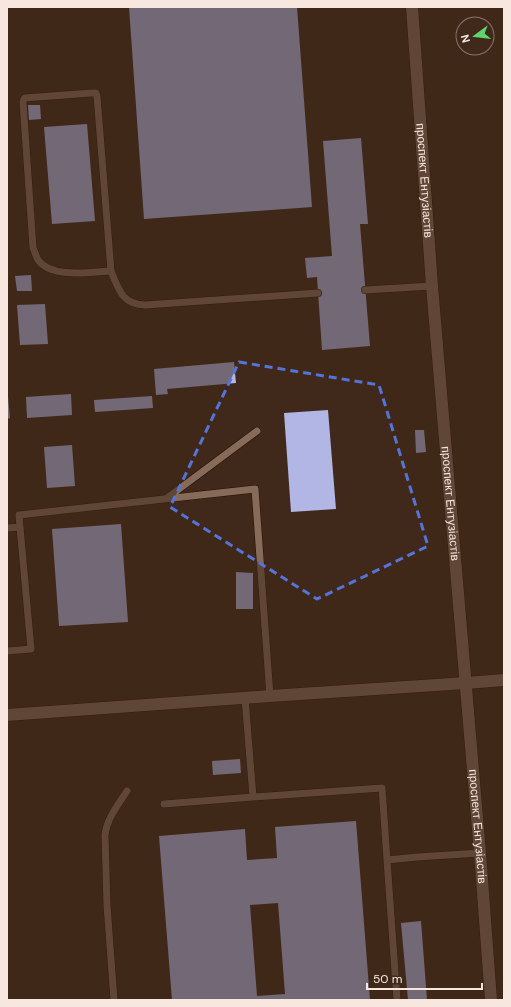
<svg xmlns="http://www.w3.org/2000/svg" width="511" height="1007" viewBox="0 0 511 1007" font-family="'DM Sans',sans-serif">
	<rect width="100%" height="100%" fill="#40281a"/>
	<path fill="#b1b6e5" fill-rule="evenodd" d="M129,7H297L312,207L144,219Z
		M28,105H40L41,119L29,120Z
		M87,124L95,221L52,224L44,127Z
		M361,138L368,224H360L370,346L322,350L317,277L307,278L305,258L332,256L323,141Z
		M31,275L32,291H17L15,276Z
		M45,304L48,344L20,345L17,305Z
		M234,362L236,383L167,389L168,394L156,395L154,369Z
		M71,394L72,415L27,418L26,397Z
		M7,396H8L10,418L7,419Z
		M152,396L153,408L95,412L94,400Z
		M328,410L336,509L291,512L284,413Z
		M415,430H424L426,452L416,453Z
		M72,445L75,486L47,488L44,447Z
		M121,524L128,622L59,626L52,529Z
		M236,572L253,573V609H236Z
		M240,759L241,773L213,775L212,761Z
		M356,821L370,1000H172L159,836L245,829L247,860L277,858L275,827ZM278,903L285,994L257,996L250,905Z
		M421,921L427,1000H408L401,923Z"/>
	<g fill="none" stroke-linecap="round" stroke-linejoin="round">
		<defs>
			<path id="service" d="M111,271L97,96L96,93H91L25,98L24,99L23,102L33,248C35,252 36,256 38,260C52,279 91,272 111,271C119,290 122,304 145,305L318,293
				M365,290L432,286
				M167,498L257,431
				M7,528L20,527L19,515L255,489L270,696
				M7,651L31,649L20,527
				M245,698L253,797L382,788L387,860
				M164,804L253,797
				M114,1000L107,905L105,835C107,818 118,805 127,791
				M397,1000L387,860L417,857L480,853"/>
			<path id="minor" d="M466,683L504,680"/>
			<g id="tertiary">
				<path id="s1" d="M412,7L432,286L480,853L491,1000"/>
				<path d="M7,715L270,696L466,683"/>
			</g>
		</defs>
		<use href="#service" stroke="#251004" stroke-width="8"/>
		<use href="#minor" stroke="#251004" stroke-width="13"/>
		<use href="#tertiary" stroke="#251004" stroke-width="13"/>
		<use href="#service" stroke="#866b5b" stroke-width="7"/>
		<use href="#minor" stroke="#866b5b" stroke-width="12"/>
		<use href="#tertiary" stroke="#866b5b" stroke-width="12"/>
	</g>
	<path d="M0 0H511V1007H0ZM239,362L379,385L428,546L317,599L170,507Z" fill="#40281a" fill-opacity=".55" fill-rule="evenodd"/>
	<path fill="none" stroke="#5474da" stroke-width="3" stroke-dasharray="8 5" stroke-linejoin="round" d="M239,362L379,385L428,546L317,599L170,507Z"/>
	<g text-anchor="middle" stroke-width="4" stroke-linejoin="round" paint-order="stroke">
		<g font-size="12" fill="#f7e7de" stroke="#40281a">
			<text dy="4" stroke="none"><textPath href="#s1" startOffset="174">проспект Ентузіастів</textPath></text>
			<text dy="4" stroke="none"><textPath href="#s1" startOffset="498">проспект Ентузіастів</textPath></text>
			<text dy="4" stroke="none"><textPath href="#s1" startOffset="822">проспект Ентузіастів</textPath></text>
		</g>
	</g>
	<rect width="511" height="1007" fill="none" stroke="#f7e7de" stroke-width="16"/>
	<g transform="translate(475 36) rotate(255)"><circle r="19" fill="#40281a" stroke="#897468"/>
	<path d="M0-3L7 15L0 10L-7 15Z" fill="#5dd56c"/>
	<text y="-6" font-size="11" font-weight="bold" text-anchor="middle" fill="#f7e7de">N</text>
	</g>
	<path d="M367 983v6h115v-6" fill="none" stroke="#f7e7de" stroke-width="2"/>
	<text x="373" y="983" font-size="12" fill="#f7e7de" stroke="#40281a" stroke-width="3" paint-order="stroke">50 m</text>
</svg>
